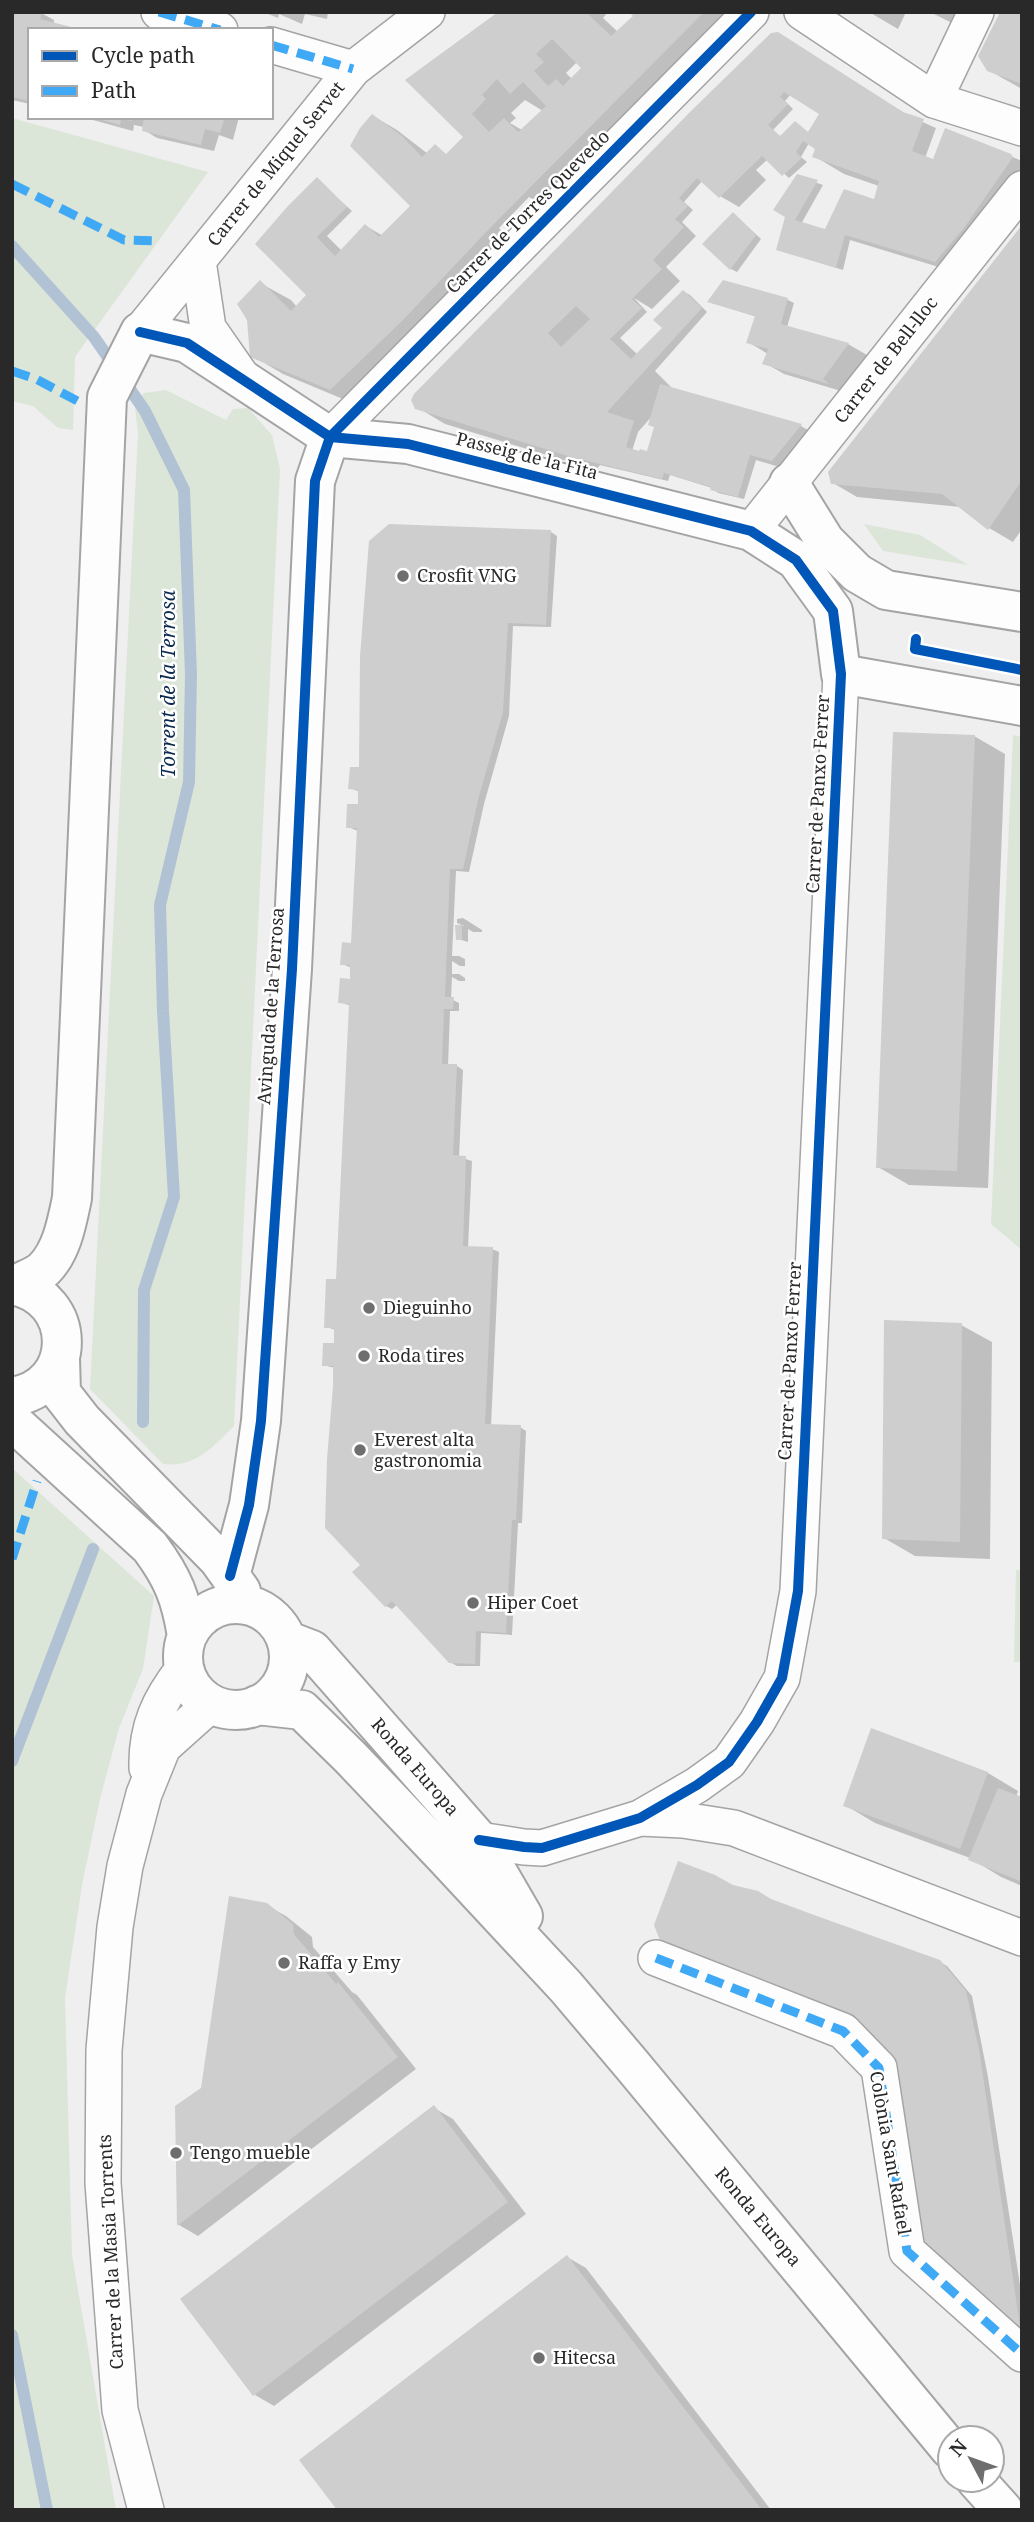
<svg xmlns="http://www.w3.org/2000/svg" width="1034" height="2522" viewBox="0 0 1034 2522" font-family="'Noto Serif',serif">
	<rect width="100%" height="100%" fill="#efeff0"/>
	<path fill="#dbe6d8" d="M12,118L208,172L75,357L73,430L58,428L33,406L12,401Z
		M166,390L226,420L233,409L248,408L272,435L280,469L234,1426C213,1447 195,1468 163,1464L90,1389L138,434L135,406L144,393Z
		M864,524L920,535L968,565L883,551Z
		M1013,735L1022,737V1250L991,1224Z
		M12,1468L154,1596L143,1669L119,1728L100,1799L82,1885L65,1998L72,2255L116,2510H12Z
		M1016,1570H1022V1662H1014Z"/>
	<path fill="#0003" fill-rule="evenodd" d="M263,12H328L327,19L305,14L302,24L279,14L278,18Z
		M501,12H608L603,18L618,32L635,16L631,12H740L554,212L529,197L499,228L513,243L362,407L283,374L251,355L260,283L291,300L297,307L309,295L317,180L352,211L327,236L342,251L366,226L383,236L412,206L373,116L397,130L428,154L447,155L470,143L408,80ZM577,62L583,69L572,79L566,73ZM525,100L543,111L522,130L510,123L516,118L511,113Z
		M869,12H906L898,29Z
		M930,12H957L952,23Z
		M1022,12V89L988,70Z
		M12,13H41L54,20V24L74,30H30V104L12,100Z
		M778,34L909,116L936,128L925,158L934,161L946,130L1022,161V169L955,272L850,240L843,270L778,249L797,176L823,185L801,224L826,231L875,201L879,186L844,174L814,156L817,149L809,143L801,157L807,162L789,178L768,159L756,170L766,180L739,207L720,196L703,180L684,202L693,210L682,222L696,236L666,267L680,281L652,309L634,298L647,312L620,338L638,355L664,328L684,292L690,295L707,312L655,371L673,389L801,426L820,437L792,471L756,460L744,499L718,493L712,488L670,475L668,481L600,465L596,470L445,424L420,409ZM791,94L822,114L808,132L781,137L773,130L793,109L785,101ZM653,415L656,428L648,453L632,451L638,432Z
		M82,117H239L233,140L219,135L214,151L157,138L144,130V127L134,125L133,131Z
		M734,214L761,239L737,272L731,269Z
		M1022,228V529L1013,542L989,528L961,507L857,497L833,483Z
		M724,282L788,300L794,303L787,327L848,344L867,355L841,391L784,374L765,363L768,354L748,342L757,317L709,302Z
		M551,532L557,536L551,627L513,626L509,716L484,804L469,872L456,871L452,956H459L465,959V966H460L452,961V974H459L465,978V981H459L452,977L451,999L459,1003V1011H450L448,1066H457L463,1070L459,1157L472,1161L468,1248L492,1249L499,1252L491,1426L520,1427L526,1431L522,1523H518L512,1635L481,1633L480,1666H457L450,1662L398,1604L392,1609L386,1606L362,1565L335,1368L323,1365L335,1345L336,1330L326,1327L338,1281L351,1006L340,1002L352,981V968L342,964L353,944L358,831L348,827L359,806L360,792L350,788L361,769Z
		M974,736L1005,754L988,1188L909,1185L878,1167Z
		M463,918L482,930V932H473L468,929V942L458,939L457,926H464L457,923V919Z
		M961,1325L992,1342L990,1559L915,1556L884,1538Z
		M873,1730L988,1773L1018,1791L1016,1797L1022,1799V1886L1001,1877L970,1858L875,1823L845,1805Z
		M732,1886L940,1962L947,1966L972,1996L988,2077L1022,2298V2335L896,2070Z
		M266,1905L286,1916L312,1937L313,1947L352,1992L357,1995L416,2069L198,2236L179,2225L177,2107L203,2089Z
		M434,2108L453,2119L526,2214L274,2406L255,2395Z
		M567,2257L586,2268L771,2510H339Z"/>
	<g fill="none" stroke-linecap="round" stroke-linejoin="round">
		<path stroke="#b2c2d5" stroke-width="12" d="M12,246L94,337L145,411L184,490L191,674L189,782L160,905L163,1011L174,1197L144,1290L143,1422
			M12,1761L93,1549
			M12,2335L47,2510"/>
	</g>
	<path fill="#cecece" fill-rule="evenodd" d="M12,12H42L40,19L79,29L30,30V101L12,97Z
		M498,12H586L611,36L633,16L629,12H704L490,228L402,321L330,390L250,357L247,320L237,304L260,280L291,311L306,295L255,244L287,207L317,177L347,207L317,237L328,249L335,256L365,224L379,237L410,206L350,146L360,128L372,114L402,136L422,157L435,144L446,154L463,137L405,80ZM552,39L581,68L563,86L556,79L548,86L534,71L544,62L536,54ZM497,79L510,94L523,82L546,106L518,132L504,118L489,132L472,114L486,99L482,95Z
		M1000,12H1022V84L987,71L978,56Z
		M778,32L903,112L924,119L912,151L933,159L945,128L1011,154L1013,157L964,228L935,262L845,235L836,268L776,250L785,217L773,210L797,174L818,180L795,220L825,229L844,189L874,199L879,181L812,157L815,149L803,141L796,152L802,158L782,176L762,156L719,198L697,178L679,198L688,206L675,219L684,227L653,260L662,269L632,299L642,308L610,339L631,359L662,328L653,320L683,290L702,308L607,412L634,421L626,447L639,451L640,449L647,451L654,427L648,425L660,384L802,424L772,461L750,455L738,497L710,490L711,487L664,473L662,479L571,457L415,409L411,400L414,394L690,112L771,33ZM784,92L819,114L808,132L795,121L780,136L768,125L788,104L780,97ZM576,306L590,319L561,347L548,333Z
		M132,117V121L121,119L120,125L95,118Z
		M144,117H225L220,133L205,129L201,145L142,131Z
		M733,212L756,235L730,270L702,244Z
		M1022,225V480L988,530L942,494L831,484L828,472Z
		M723,280L788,298L781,324L849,343L823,379L829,384L762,364L768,349L746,343L755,316L707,302Z
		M389,524L551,530L546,625L508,623L503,712L478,800L463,869H450L445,997H454L453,1009H444L442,1064H457L453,1155L466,1156L463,1246L493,1247L485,1424L521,1425L516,1520H512L506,1633L476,1631L475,1664L449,1663L392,1601L385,1607L352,1572L360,1565L325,1528L327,1459L333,1386V1366H322L323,1343H334V1328H324L326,1279H336L349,1004L338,1003L340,978L350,979V965H340L342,942L351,943L357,828H346L347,804H358V790L348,789L350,767H359L360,656L369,541Z
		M893,732L975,735L957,1171L876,1168Z
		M455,925H462V940H456Z
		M884,1320L962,1323L960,1542L882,1539Z
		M871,1728L988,1772L960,1849L843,1806Z
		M998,1788L1022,1797V1882L968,1860Z
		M678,1861L715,1875L733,1885L758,1891L771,1899L814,1915L940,1960L966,1991L979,2049L1021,2333L920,2248L895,2071L664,1951L654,1925Z
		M229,1896L267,1903L293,1924L294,1934L336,1984L338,1982L398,2057L177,2226L175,2106L201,2088Z
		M434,2105L508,2202L253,2396L180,2299Z
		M567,2255L762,2510H337L299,2460Z"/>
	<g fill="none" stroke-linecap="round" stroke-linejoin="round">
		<defs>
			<path id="minor" d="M159,12L220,30
				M802,12L934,100L1022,128
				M271,45L353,69
				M934,100L976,12
				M198,261L208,328L242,377
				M140,332L353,69L427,12
				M330,437L751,12
				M751,531L1022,189
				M147,1768C146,1727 159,1700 184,1668
				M640,1818L683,1820L734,1828L1022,1938
				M479,1840L524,1847L542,1848L640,1818L697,1785L729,1762L757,1722L782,1678L798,1591L841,674
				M656,1958L843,2031L879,2068L907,2251L1022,2354
				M146,2510L120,2410L103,2183L104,2050L115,1927L125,1866L144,1794L163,1747L211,1704"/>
			<path id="tertiary" d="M789,483L825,541L857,573L886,590L1022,612
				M12,1285C78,1297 79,1387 12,1397
				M15,1285C24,1280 37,1276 44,1269C62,1251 67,1222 72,1198L107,397L140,332L187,343L330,437L408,444L751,531L796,560L833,611L841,674L1022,706
				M60,1359L61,1393L82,1420L218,1559L241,1591
				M12,1421L150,1547C173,1578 181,1598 187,1636
				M230,1576L249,1505L261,1421L292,969L315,481L330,437
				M183 1657a53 53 0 1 1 106 0a53 53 0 1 1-106 0Z
				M286,1640L312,1650L479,1840L523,1916
				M257,1705L302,1710L351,1758L445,1857L566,1987L632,2065L950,2449
				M976,2480L1003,2510"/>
		</defs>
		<use href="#minor" stroke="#a4a4a4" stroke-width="38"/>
		<use href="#tertiary" stroke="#a4a4a4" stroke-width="42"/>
		<use href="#minor" stroke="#fdfdfd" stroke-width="35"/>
		<use href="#tertiary" stroke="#fdfdfd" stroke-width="38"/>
		<path stroke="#3fa9f5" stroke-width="9" stroke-dasharray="18 9" stroke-linecap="butt" d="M159,12L220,30
			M271,45L353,69
			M12,184L124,240L160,241
			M12,371L36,379L85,405
			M12,1559L37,1481
			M656,1958L843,2031L879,2068L907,2251L1022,2354"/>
		<defs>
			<path id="cycleway" d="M140,332L187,343L330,437L408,444L751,531L796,560L833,611L841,674L798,1591L782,1678L757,1722L729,1762L697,1785L640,1818L542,1848L524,1847L479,1840
				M916,639L915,649L1022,670
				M230,1576L249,1505L261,1421L292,969L315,481L330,437L751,12"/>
		</defs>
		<use href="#cycleway" stroke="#fff" stroke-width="15"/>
		<use href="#cycleway" stroke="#0057b8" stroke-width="10"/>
	</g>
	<g fill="#6e6e6f" stroke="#fff" stroke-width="2.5">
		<circle cx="403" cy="576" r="7"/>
		<circle cx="369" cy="1308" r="7"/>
		<circle cx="364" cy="1356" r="7"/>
		<circle cx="360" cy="1450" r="7"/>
		<circle cx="473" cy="1603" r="7"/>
		<circle cx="284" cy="1963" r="7"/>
		<circle cx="176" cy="2153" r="7"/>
		<circle cx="539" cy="2358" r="7"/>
	</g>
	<g text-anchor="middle" stroke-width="5" stroke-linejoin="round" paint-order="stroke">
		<g font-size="18" fill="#29292a" stroke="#fff">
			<text transform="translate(276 164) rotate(-51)" y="6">Carrer de Miquel Servet</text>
			<text transform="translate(528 212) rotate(-45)" y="6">Carrer de Torres Quevedo</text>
			<text transform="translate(886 360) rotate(-52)" y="6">Carrer de Bell-lloc</text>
			<text transform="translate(527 456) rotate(14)" y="6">Passeig de la Fita</text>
			<text transform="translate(818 794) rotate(-87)" y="6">Carrer de Panxo Ferrer</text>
			<text transform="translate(271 1006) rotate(-86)" y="6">Avinguda de la Terrosa</text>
			<text transform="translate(790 1361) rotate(-87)" y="6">Carrer de Panxo Ferrer</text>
			<text transform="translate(415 1767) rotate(49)" y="6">Ronda Europa</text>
			<text transform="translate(890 2153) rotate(80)" y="6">Colònia Sant Rafael</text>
			<text transform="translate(758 2217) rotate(50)" y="6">Ronda Europa</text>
			<text transform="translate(111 2252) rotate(-93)" y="6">Carrer de la Masia Torrents</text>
		</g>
		<g font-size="18" fill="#29292a" stroke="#fff" text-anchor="start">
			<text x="417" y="582">Crosfit VNG</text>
			<text x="383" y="1314">Dieguinho</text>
			<text x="378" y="1362">Roda tires</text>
			<text x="374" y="1446">Everest alta<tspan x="374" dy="21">gastronomia</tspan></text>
			<text x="487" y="1609">Hiper Coet</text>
			<text x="298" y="1969">Raffa y Emy</text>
			<text x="190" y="2159">Tengo mueble</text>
			<text x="553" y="2364">Hitecsa</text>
		</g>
		<g font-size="19" font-style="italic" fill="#0c2b4f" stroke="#fff">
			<text transform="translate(168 684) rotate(-90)" y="7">Torrent de la Terrosa</text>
		</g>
	</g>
	<rect width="1034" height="2522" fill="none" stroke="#29292a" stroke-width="28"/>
	<rect x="28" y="28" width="245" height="91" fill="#ffffff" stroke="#a9a9aa" stroke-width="2"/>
	<rect x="42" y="51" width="35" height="10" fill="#0057b8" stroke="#a9a9aa" stroke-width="2"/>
	<text x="91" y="63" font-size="21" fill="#29292a">Cycle path</text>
	<rect x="42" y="86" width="35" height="10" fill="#3fa9f5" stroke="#a9a9aa" stroke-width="2"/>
	<text x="91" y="98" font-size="21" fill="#29292a">Path</text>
	<g transform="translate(971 2459) rotate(311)"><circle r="33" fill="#ffffff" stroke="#a9a9aa" stroke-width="2"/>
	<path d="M0-5L12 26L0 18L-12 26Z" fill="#6e6e6f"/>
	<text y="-10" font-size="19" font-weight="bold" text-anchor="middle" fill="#29292a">N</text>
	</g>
</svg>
